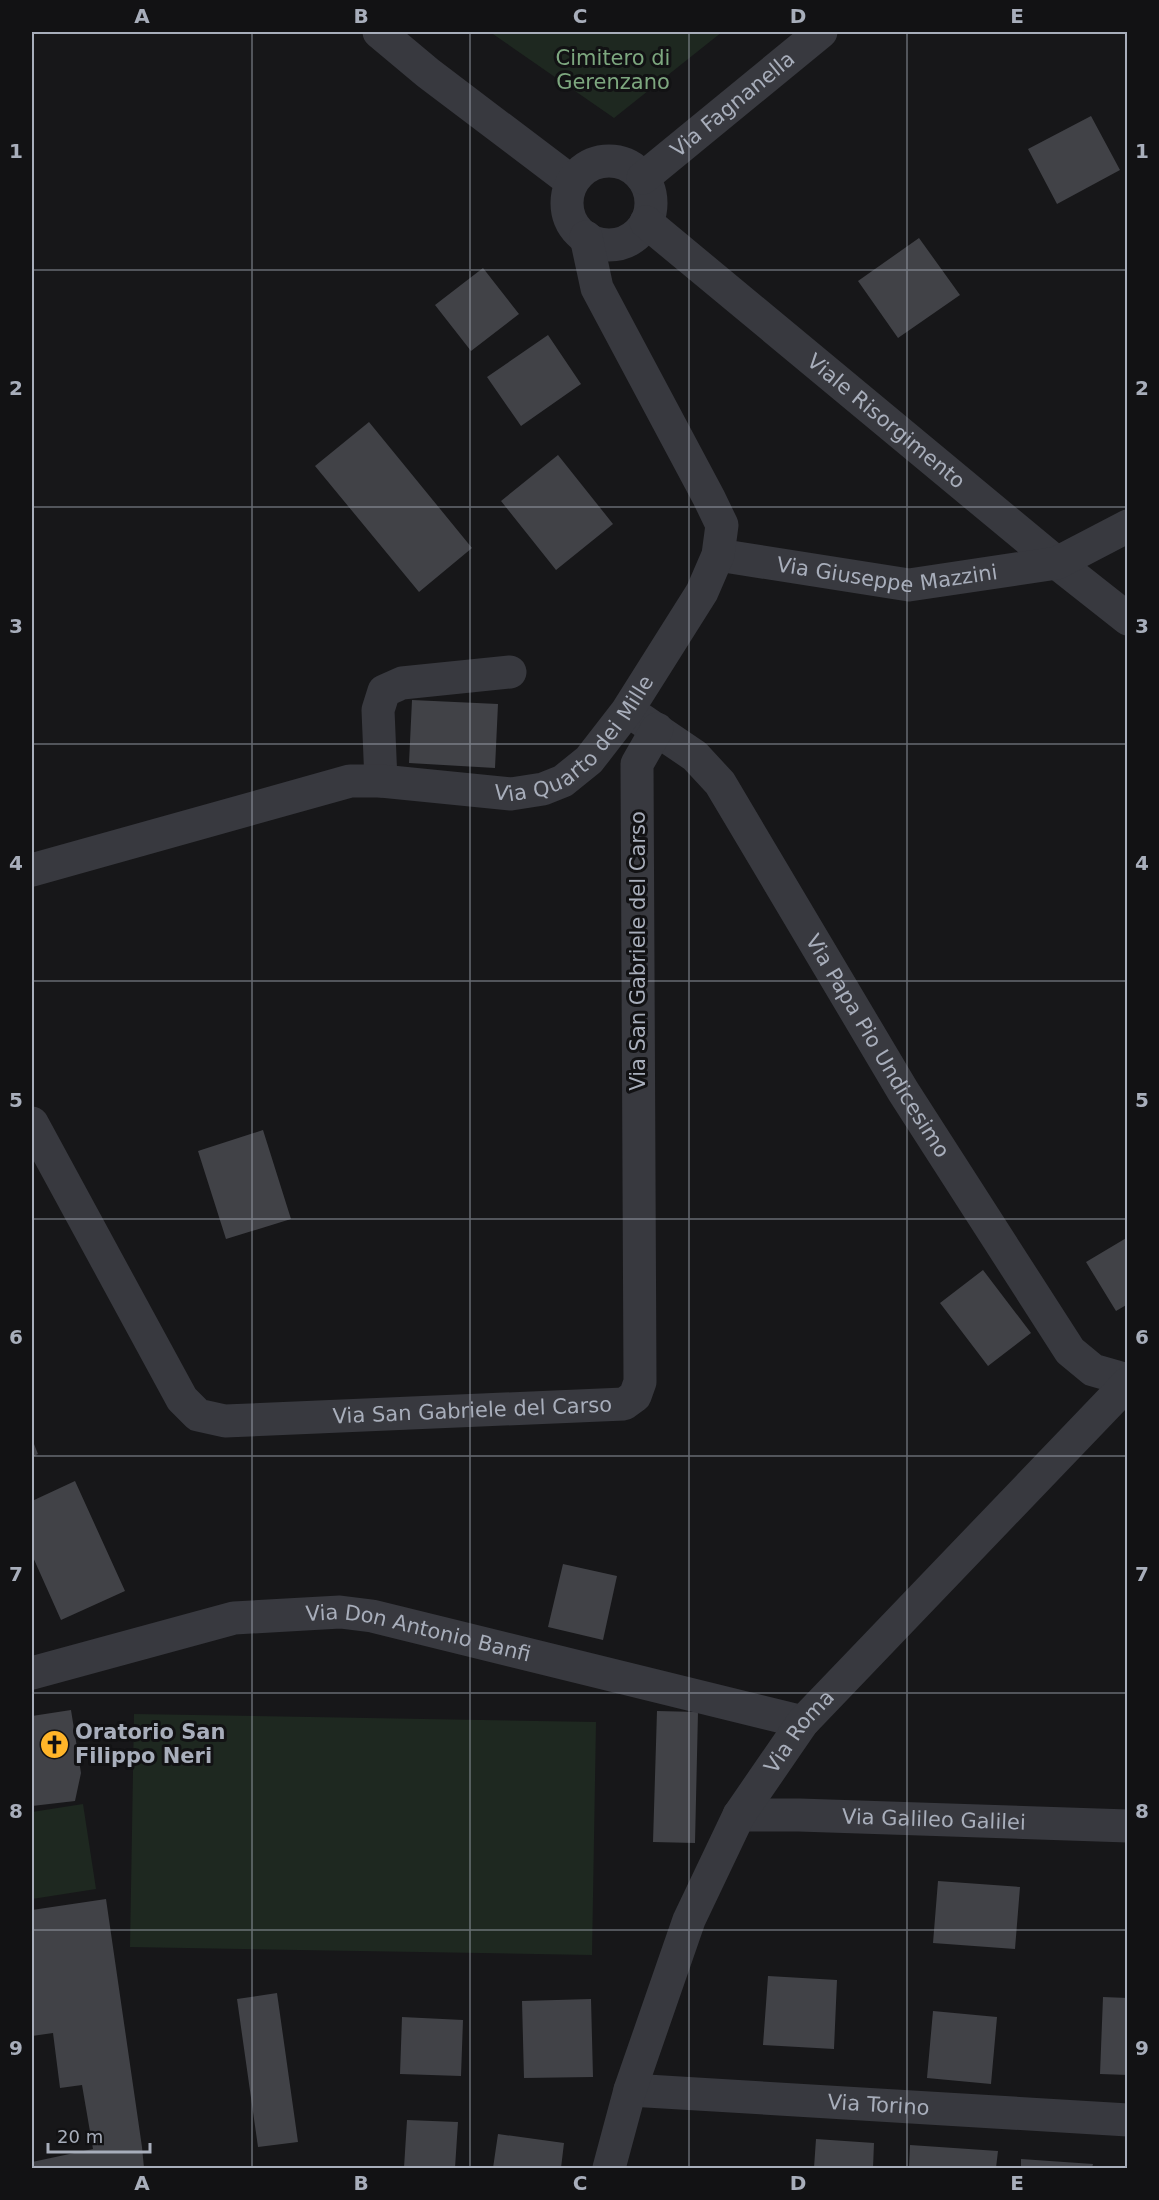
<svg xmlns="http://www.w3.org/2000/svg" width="1159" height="2200" viewBox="0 0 1159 2200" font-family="'DejaVu Sans',sans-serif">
	<rect width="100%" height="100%" fill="#171719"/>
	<path fill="#1e2820" d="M490,32H722L614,118Z
		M134,1714L596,1722L592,1955L130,1947Z
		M83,1804L96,1889L32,1899V1812Z"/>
	<path fill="#414247" d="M1091,116L1120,170L1057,204L1028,149Z
		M919,238L960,295L898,338L858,281Z
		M483,268L519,314L471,351L435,305Z
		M548,335L581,384L521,426L487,377Z
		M369,422L472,548L419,592L315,466Z
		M558,455L613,524L556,570L501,501Z
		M412,700L498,704L495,768L409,763Z
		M263,1130L291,1219L226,1239L198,1151Z
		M1128,1237V1304L1116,1311L1086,1262Z
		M983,1270L1031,1333L988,1366L940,1303Z
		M32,1439L38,1454L32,1457Z
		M75,1481L125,1591L61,1620L32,1555V1501Z
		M563,1564L617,1576L603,1640L548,1627Z
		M71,1710L81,1773L75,1801L32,1806V1716Z
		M657,1711L698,1712L695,1843L653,1842Z
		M938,1881L1020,1887L1015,1949L933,1943Z
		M106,1899L142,2147L144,2168H32V2162L93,2149L82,2085L60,2088L53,2033L32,2036V1910Z
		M768,1976L837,1980L834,2049L763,2045Z
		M277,1993L298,2142L258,2147L237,1999Z
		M1103,1997L1128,1998V2075L1100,2074Z
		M591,1999L593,2077L524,2078L522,2001Z
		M933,2011L997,2017L991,2084L927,2078Z
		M402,2017L463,2020L461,2076L400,2074Z
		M407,2120L458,2122L455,2168H404Z
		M498,2134L564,2143L561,2168H493Z
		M816,2139L874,2143L873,2168H814Z
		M910,2145L998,2151L996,2168H909Z
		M1021,2159L1093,2164L1092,2168H1021Z"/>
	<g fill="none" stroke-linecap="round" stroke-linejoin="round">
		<g stroke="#38393f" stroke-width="33">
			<path d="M379,32L428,73L572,182"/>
			<circle cx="609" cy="203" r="42"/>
			<path id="s1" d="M643,178L821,32"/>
			<path id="s2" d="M646,222L1057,563L1128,619"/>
			<path id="s3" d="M718,555L909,585L1057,563L1128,526"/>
			<path id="s4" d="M639,718L695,756L720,783L903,1091L1070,1351L1093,1370L1128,1380"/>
			<path d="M381,781L378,710L384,691L402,683L510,672"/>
			<path id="s5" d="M32,870L350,781H381L511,794L543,789L563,781L589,760L627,711L702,592L718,555L722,525L709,498L597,288L586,237"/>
			<path id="s6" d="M32,1123L182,1399L198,1415L225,1421L624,1404L635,1396L640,1382L637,764L657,729"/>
			<path id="s7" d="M32,1673L234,1618L340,1612L372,1616L803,1722"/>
			<path id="s8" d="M739,1815H799L1128,1826"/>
			<path id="s9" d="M630,2090L1128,2120"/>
			<path id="s10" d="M609,2168L630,2090L689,1920L739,1815L803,1722L1128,1383"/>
		</g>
	</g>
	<path fill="none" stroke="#a8aebb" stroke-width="1.5" stroke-opacity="0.55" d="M252,32V2168M470,32V2168M689,32V2168M907,32V2168M32,270H1128M32,507H1128M32,744H1128M32,981H1128M32,1219H1128M32,1456H1128M32,1693H1128M32,1930H1128"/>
	<defs>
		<symbol id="church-disc" viewBox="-11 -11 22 22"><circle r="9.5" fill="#ffb529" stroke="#121214"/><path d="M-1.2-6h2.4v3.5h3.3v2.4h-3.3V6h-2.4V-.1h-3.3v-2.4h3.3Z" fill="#111"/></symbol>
	</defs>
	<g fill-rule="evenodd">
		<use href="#church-disc" x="38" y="1728" width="33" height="33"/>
	</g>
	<g text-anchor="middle" stroke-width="6" stroke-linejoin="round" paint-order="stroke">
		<g font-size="21" fill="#7da77f" stroke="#121214">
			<text x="613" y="65">Cimitero di<tspan x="613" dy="24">Gerenzano</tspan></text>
		</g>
		<g font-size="21" fill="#a8aebb" stroke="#121214">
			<text dy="7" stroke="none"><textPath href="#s1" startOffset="116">Via Fagnanella</textPath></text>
			<text dy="7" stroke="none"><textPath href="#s2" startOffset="312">Viale Risorgimento</textPath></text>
			<text dy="7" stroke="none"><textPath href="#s3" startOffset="171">Via Giuseppe Mazzini</textPath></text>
			<text dy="7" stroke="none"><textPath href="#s5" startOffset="578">Via Quarto dei Mille</textPath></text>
			<text transform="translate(638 951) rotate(-90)" y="7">Via San Gabriele del Carso</text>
			<text dy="7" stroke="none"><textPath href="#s4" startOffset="411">Via Papa Pio Undicesimo</textPath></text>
			<text dy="7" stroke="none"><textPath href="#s6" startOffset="612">Via San Gabriele del Carso</textPath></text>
			<text dy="7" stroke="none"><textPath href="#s7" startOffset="396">Via Don Antonio Banfi</textPath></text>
			<text dy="7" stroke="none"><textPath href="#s10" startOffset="480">Via Roma</textPath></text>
			<text dy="7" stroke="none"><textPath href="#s8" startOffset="195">Via Galileo Galilei</textPath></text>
			<text dy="7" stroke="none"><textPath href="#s9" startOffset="249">Via Torino</textPath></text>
		</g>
		<g font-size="21" font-weight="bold" fill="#a8aebb" stroke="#121214" text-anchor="start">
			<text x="75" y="1739">Oratorio San<tspan x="75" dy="24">Filippo Neri</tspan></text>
		</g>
	</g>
	<rect width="1159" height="2200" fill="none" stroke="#121214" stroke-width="66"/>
	<path d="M48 2143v9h102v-9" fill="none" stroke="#a8aebb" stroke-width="3"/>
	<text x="57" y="2143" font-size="18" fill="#a8aebb" stroke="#121214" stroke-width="4.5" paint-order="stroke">20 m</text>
	<rect x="33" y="33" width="1093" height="2134" fill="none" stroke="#a8aebb" stroke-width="2"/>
	<g font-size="20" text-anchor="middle" font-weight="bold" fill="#a8aebb">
		<text x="142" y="23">A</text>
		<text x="361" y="23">B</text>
		<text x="580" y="23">C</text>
		<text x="798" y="23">D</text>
		<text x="1017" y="23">E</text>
		<text x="16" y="158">1</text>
		<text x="1142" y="158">1</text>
		<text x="16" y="395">2</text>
		<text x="1142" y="395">2</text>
		<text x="16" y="633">3</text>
		<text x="1142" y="633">3</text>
		<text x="16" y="870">4</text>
		<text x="1142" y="870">4</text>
		<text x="16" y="1107">5</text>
		<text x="1142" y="1107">5</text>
		<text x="16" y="1344">6</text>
		<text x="1142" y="1344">6</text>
		<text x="16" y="1581">7</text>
		<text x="1142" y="1581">7</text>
		<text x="16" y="1818">8</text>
		<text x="1142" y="1818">8</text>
		<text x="16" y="2055">9</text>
		<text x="1142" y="2055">9</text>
		<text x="142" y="2190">A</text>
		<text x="361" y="2190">B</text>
		<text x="580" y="2190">C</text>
		<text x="798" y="2190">D</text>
		<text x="1017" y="2190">E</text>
	</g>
</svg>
